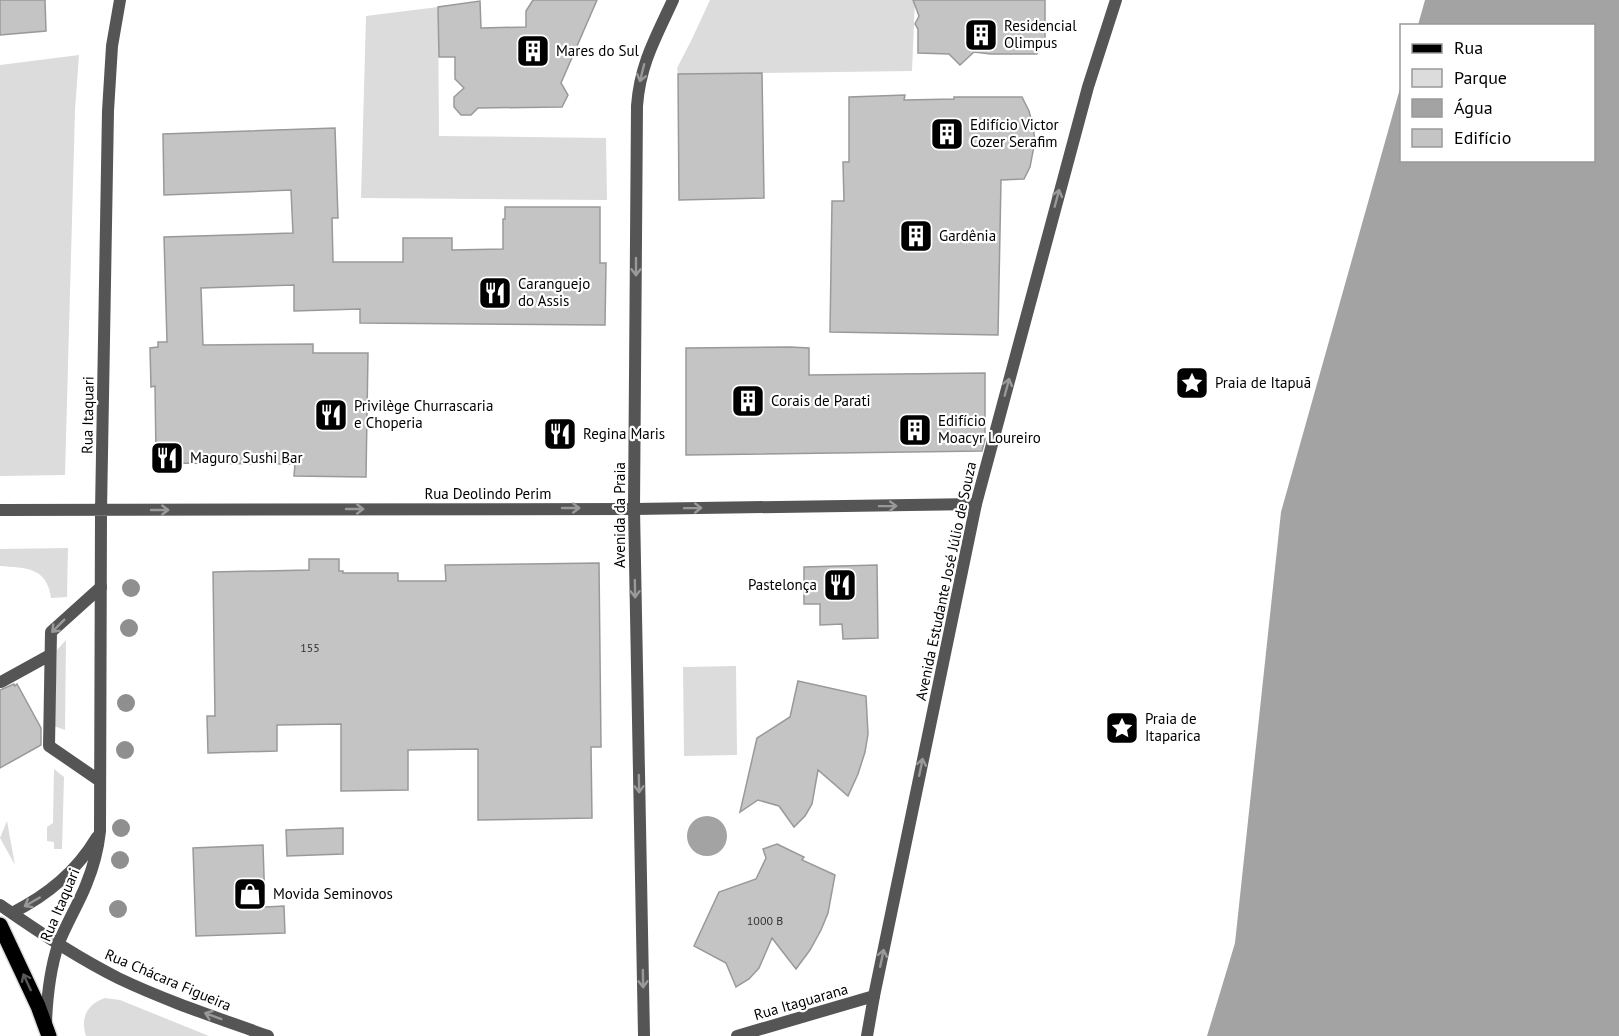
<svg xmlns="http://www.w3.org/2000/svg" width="1619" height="1036" viewBox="0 0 1619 1036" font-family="'PT Sans',sans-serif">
	<rect width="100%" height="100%" fill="#fff"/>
	<path fill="#dcdcdc" d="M710,0H915L912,71L678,74L677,68L691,41Z
		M438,7L439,136L606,138L607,200L361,198L366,16Z
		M79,55L75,110L65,475L0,476V65Z
		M68,548L67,597L51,598C47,567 26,568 0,566V549Z
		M66,640L65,730L54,726L57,650Z
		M736,666L737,755L684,756L683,667Z
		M54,769L64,777L62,849H54V842L47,841V827L53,823Z
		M7,821L15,865L0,838Z
		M105,998L120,1000L209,1036H86C80,1018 87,1004 105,998Z"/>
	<path fill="#a3a3a3" d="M1425,0H1619V1036H1207L1235,943L1281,512L1401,85L1402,160H1594V26L1418,25Z
		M687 836a20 20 0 1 1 40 0a20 20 0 1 1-40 0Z"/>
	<path fill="#c4c4c4" stroke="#999" stroke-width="1.5" d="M0,0H45L46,31L0,35Z
		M533,0H597L561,83L568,95L562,107L478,108L471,115H461L454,107V97L464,88L455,79V57H439L438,7L480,1L481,28L526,27V11Z
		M913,0H1045V43L1039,48L1037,54H991L974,52L960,65L949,54L918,53V29L915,24L919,16Z
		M762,73L764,198L679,200L678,74Z
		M905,95L904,100L954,99V97H1022L1029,111L1033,126L1035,141L1030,167L1024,179L1001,180L998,335L830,332L832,201H844L843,162H849V97Z
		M335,128L338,218H332L333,262H403V238H452V250L503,249V219H505V207H600V263H606L605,325L360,323V309L294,311V285L201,288L203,345L313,344V353H368L366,477L294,476L295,464L159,463V455H156L155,386L151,387L150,348L158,347V342H167L164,237L293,233L291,190L164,195L163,134Z
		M790,347L809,348V375L985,373V439L982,451L686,455V348Z
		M309,559H339V571H343V573H398V581H446L445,565L599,563L601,747H591L592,818L478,820V749L408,750V790L341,791V724L277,725V751L208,753L207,716H215L213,572L309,570Z
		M877,565L878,638L843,639L842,624L820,625V604H804V567Z
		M798,681L866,696L868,734L865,752L858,774L848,796L818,770L812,804L805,816L794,827L779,806L758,800L740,812L757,738L790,717Z
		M14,684L15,686L17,684L41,728V745L0,768V690Z
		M343,828V854L287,856L286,830Z
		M777,844L804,857L802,860L835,875L828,913L821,930L810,950L796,969L772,938L759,968L749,979L736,987L726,963L694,946L719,892L756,879L766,858L763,849Z
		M263,845L265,907L284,906L285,933L196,936L193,848Z"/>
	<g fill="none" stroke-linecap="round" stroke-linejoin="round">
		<defs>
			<path id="primary" d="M0,925L38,1006L49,1036"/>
		</defs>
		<use href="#primary" stroke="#dbdbdb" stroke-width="18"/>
		<path stroke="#555" stroke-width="12" d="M1,682L50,655
			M100,781L49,746L51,632L101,587"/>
		<path stroke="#555" stroke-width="12" d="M0,510L634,509L976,504
			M12,913C48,895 76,872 97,837
			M46,1023C47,996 50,970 58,945C66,924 78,905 86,885C93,868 98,850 100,831L101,511L108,111L112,46L120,0
			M737,1036L874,996"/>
		<path stroke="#555" stroke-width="12" d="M0,905C37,931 76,957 118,978C166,1001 218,1018 268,1036
			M644,1036L634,509L637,106C640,64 656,37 673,0
			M867,1036L874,996L976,504L1088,87L1116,0"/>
		<use href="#primary" stroke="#000" stroke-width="15"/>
	</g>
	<g fill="#8f8f8f">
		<circle cx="131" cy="588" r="9"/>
		<circle cx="129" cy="628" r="9"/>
		<circle cx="126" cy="703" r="9"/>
		<circle cx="125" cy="750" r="9"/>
		<circle cx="121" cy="828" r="9"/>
		<circle cx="120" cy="860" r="9"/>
		<circle cx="118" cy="909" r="9"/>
	</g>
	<defs><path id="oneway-shaft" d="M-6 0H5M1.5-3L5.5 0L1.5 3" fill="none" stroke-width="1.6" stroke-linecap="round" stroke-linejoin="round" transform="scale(1.5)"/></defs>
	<g stroke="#999">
		<use href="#oneway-shaft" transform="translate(642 73) rotate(104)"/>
		<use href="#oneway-shaft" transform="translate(1057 198) rotate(-75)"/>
		<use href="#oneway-shaft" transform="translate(636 267) rotate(90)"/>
		<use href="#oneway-shaft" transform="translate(1007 387) rotate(-75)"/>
		<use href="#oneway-shaft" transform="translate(888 506) rotate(-1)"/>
		<use href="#oneway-shaft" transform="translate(571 508)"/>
		<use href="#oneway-shaft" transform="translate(693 508) rotate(-1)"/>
		<use href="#oneway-shaft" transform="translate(355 509)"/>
		<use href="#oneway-shaft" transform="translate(160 510)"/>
		<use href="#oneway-shaft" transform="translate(635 589) rotate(89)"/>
		<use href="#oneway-shaft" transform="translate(58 626) rotate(135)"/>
		<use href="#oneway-shaft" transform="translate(921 767) rotate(-78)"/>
		<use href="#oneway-shaft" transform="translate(639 784) rotate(89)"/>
		<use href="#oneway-shaft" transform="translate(32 902) rotate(150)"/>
		<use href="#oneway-shaft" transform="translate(882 958) rotate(-78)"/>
		<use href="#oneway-shaft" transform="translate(643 979) rotate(89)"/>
		<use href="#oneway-shaft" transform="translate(213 1016) rotate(-160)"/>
	</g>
	<use stroke="#595959" href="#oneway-shaft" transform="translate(27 982) rotate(-115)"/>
	<defs>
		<symbol id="building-square" viewBox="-11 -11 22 22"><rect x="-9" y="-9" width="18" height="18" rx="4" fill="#000" stroke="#fff"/><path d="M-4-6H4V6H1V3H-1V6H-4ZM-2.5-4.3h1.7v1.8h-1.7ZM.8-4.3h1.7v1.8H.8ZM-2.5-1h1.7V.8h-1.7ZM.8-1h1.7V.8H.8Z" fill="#fff"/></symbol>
		<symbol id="restaurant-square" viewBox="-11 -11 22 22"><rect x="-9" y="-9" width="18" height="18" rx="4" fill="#000" stroke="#fff"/><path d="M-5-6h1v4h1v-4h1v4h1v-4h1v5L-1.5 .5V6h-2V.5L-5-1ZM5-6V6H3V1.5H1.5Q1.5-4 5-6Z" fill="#fff"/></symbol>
		<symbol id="sight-square" viewBox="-11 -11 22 22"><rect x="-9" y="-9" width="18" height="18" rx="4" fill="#000" stroke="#fff"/><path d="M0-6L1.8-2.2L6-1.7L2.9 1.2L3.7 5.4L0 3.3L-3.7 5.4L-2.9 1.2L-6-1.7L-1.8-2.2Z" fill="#fff"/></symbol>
		<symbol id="shop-square" viewBox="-11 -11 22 22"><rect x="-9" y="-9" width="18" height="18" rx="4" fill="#000" stroke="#fff"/><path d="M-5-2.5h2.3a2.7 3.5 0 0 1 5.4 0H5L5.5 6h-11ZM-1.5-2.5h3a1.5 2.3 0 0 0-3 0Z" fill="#fff"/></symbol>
	</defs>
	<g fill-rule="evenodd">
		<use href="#building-square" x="962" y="16" width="38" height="38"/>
		<use href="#building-square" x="514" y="32" width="38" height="38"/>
		<use href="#building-square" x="928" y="115" width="38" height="38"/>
		<use href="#building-square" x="897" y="217" width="38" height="38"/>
		<use href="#restaurant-square" x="476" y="274" width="38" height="38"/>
		<use href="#sight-square" x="1173" y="364" width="38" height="38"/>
		<use href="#building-square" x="729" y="382" width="38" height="38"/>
		<use href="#restaurant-square" x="312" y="396" width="38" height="38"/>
		<use href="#building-square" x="896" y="411" width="38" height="38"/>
		<use href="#restaurant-square" x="541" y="415" width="38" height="38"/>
		<use href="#restaurant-square" x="148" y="439" width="38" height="38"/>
		<use href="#restaurant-square" x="821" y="566" width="38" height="38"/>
		<use href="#sight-square" x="1103" y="709" width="38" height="38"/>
		<use href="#shop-square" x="231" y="875" width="38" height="38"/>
	</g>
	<g text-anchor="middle" stroke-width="4.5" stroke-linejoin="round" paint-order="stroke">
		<g font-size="12" fill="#313131">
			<text x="310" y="652">155</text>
			<text x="765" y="925">1000 B</text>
		</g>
		<g font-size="15" fill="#000" stroke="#fff" text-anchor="start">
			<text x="1004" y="31">Residencial<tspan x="1004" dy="17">Olimpus</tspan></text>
			<text x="556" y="56">Mares do Sul</text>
			<text x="970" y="130">Edifício Victor<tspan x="970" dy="17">Cozer Serafim</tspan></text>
			<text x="939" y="241">Gardênia</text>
			<text x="518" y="289">Caranguejo<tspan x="518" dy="17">do Assis</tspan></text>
			<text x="1215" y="388">Praia de Itapuã</text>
			<text x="771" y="406">Corais de Parati</text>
			<text x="354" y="411">Privilège Churrascaria<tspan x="354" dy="17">e Choperia</tspan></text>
			<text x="938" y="426">Edifício<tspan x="938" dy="17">Moacyr Loureiro</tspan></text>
			<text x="583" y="439">Regina Maris</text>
			<text x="190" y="463">Maguro Sushi Bar</text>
			<text x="817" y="590" text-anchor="end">Pastelonça</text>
			<text x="1145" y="724">Praia de<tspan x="1145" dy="17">Itaparica</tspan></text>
			<text x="273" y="899">Movida Seminovos</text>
		</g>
		<g font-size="15" fill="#000" stroke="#fff">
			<text transform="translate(88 415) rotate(-89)" y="5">Rua Itaquari</text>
			<text x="488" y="499">Rua Deolindo Perim</text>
			<text transform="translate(620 515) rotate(-90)" y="5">Avenida da Praia</text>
			<text transform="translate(946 581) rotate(-78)" y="5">Avenida Estudante José Júlio de Souza</text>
			<text transform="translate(60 905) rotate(-67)" y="5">Rua Itaquari</text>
			<text transform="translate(168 980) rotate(23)" y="5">Rua Chácara Figueira</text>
			<text transform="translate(801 1002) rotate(-16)" y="5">Rua Itaguarana</text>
		</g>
	</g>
	<rect x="1400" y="24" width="195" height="138" fill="#ffffff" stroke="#999999" stroke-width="1.5"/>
	<rect x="1412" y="44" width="30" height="9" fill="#000000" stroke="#999999" stroke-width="1.5"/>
	<text x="1454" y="54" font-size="18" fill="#000000">Rua</text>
	<rect x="1412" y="69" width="30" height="18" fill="#dcdcdc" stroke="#999999" stroke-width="1.5"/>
	<text x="1454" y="84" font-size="18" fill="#000000">Parque</text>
	<rect x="1412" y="99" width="30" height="18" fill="#a3a3a3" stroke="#999999" stroke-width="1.5"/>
	<text x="1454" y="114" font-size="18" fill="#000000">Água</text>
	<rect x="1412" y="129" width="30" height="18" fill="#c4c4c4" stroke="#999999" stroke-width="1.5"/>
	<text x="1454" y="144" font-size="18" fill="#000000">Edifício</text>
</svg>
